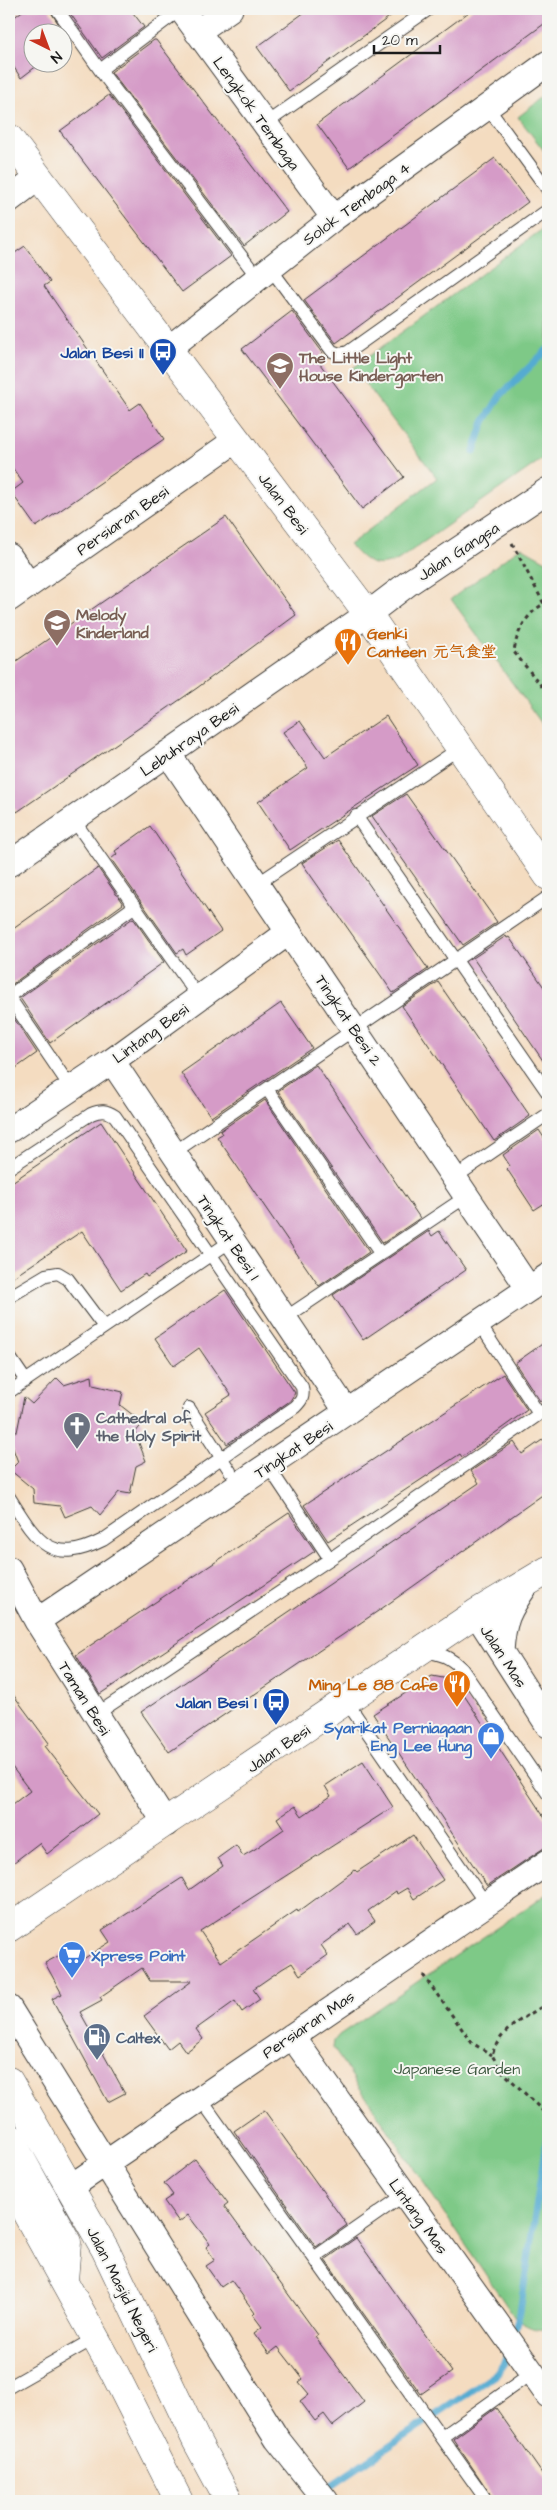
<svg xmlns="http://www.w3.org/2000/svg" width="557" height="2510" viewBox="0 0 557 2510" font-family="'Architects Daughter','LXGW WenKai TC',sans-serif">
	<rect width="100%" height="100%" fill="#f6f6f2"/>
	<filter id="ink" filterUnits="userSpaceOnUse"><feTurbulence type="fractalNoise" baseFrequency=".02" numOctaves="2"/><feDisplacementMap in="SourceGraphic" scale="10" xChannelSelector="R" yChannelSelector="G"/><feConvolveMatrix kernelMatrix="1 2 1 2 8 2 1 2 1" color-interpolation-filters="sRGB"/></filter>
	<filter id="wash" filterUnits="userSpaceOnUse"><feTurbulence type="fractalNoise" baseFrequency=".0096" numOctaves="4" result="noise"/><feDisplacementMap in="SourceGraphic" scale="20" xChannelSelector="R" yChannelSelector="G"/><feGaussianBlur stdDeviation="1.12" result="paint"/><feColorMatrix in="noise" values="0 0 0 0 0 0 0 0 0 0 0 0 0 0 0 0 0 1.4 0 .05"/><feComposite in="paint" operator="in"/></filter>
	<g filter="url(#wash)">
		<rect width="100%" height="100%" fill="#f4dcc0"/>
		<path fill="#7ec987" stroke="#4d7252" d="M548,94V156L518,117Z
			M548,225V455L398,560C373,570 367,563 349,545L437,478L353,368Z
			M521,547L548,562V732L451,599Z
			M548,1893V2329C534,2331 526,2326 515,2318L333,2048L334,2041L339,2035Z"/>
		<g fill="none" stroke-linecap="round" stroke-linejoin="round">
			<path stroke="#54abd1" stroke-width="7" d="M474,451L484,422L500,396L548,349
				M513,2336L520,2312L548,2130
				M308,2501L498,2373L505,2363L509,2351"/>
		</g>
		<g id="blocks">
			<path fill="#d59bc7" d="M25,9H49L70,42L62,48V32H32V62H42L21,78L9,60V21Z
				M67,9H130L144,27L102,58Z
				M309,9H400L289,91L257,47Z
				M473,9H548V21L349,168L317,124Z
				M154,40H156L287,212L244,246L111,72Z
				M109,95L231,256L182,292L60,131Z
				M495,158L528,202L336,343L304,300Z
				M25,246L50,282L44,286L130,410L140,403L164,439L36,527L11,492L23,483L9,463V257Z
				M292,311L323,353L317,360L404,477L362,509L242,349Z
				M226,517L296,615L197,688L17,812L9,801V666Z
				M386,716L418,765L290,850L258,802L308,768L283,732L300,721L325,757Z
				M406,794L497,922L463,945L372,816Z
				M150,826L221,931L186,955L183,949L177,953L111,859L117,854L115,851Z
				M338,840L428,969L393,993L302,863Z
				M98,868L123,904L11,985L9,982V932Z
				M133,918L164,962L50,1043L20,998Z
				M506,936L507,938L509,937L548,993V1068L473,958Z
				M438,982L530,1116L494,1141L402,1006Z
				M281,1003L312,1048L211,1117L181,1073Z
				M13,1017L37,1053L9,1073V1020Z
				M316,1065L420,1218L383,1243L278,1091Z
				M265,1100L369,1252L319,1286L217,1137L222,1134L220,1131Z
				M101,1122L187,1251L147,1277L145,1274L121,1290L82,1231L9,1280V1184Z
				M539,1130L548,1144V1201L534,1210L507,1169L510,1166L503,1155Z
				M429,1231L432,1236L439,1231L466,1270L363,1340L333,1295Z
				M225,1290L295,1393L290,1401L227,1444L205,1412L231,1395L199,1348L174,1366L155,1338Z
				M548,1340V1396L540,1401L515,1363Z
				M503,1374L527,1410L462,1457L460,1454L328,1541L304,1505Z
				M92,1376L93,1385L123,1392L120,1405L143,1423L135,1433L146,1461L136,1466L130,1494L119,1492L100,1515L92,1506L65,1517L60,1506L34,1503L33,1489L10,1470L18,1462L9,1438V1430L17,1432L24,1397L32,1404L57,1378L64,1385Z
				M548,1436V1491L381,1609L169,1752L141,1712L479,1483L471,1471L514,1442L522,1454Z
				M289,1513L315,1551L100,1694L76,1655Z
				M432,1676L454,1680L548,1823L547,1846L487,1886L373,1714Z
				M9,1689L49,1743L45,1746L98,1814L47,1854L39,1843L9,1866V1807L30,1791L9,1763Z
				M363,1761L393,1807L200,1931L221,1962L297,1910L298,1912L355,1870L357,1872L413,1835L443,1880L414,1899L407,1888L397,1894L396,1891L368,1911L375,1921L357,1934L350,1924L321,1945L328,1955L300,1975L292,1963L282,1969L253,1989L260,1999L242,2012L235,2001L196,2029L203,2039L186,2052L178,2041L168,2049L144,2016L192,1981H150L142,1968L100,1997L102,2000L80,2012L125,2093L108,2102L52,1999L62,1994L45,1963L73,1948L80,1961L110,1942L102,1930L182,1878L189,1890L223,1866L218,1858L236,1845L243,1856L255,1849L284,1829L277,1818L295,1806L302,1816L331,1796L325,1786Z
				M264,2110L347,2225L316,2247L234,2131Z
				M195,2159L228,2203L224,2206L318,2335L315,2337L364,2402L333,2426L324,2414L315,2421L300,2401L309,2394L299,2382L303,2379L278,2347L269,2354L254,2333L262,2327L253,2315L255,2313L231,2280L221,2287L206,2266L215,2260L206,2247L210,2244L188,2215L179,2222L164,2201L173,2195L164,2183Z
				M356,2238L452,2372L421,2394L325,2260Z
				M496,2408L548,2482V2501H495L453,2439Z"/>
		</g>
	</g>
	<g filter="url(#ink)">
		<use href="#blocks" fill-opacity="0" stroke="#3c3935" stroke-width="1"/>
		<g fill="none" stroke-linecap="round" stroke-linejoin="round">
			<defs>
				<path id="lane" d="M57,9L100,70L258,278
					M100,70L181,9
					M488,108L548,190
					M265,124L429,9
					M270,268L332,351L340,354L348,352L548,210
					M356,816L548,1093
					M73,819L199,998
					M257,884L460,748
					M9,996L135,906
					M9,997L71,1088
					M267,1089L380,1253
					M173,1153L548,897
					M9,1168L91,1114C101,1110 106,1110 115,1116L302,1387C304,1397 302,1400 295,1407L103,1540C50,1567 36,1540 9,1497
					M454,1178L548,1114
					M9,1297L46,1275L58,1273L68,1279L104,1327
					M285,1318L467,1196
					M479,1323L539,1414
					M9,1356L26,1381
					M9,1392L231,1241
					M189,1408L230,1471
					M268,1466L330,1559
					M424,1652C441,1653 450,1657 462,1669L548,1794
					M346,1701L486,1904
					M95,1715L330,1559L548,1408
					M200,2098L487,2501
					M315,2257L404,2195
					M9,2387L95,2338
					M442,2437L533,2372"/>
				<path id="street" d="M181,9L334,218
					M197,32L230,9
					M9,200L38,178
					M168,349L334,218L548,63
					M9,556L29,585
					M9,599L236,440
					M168,753L529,1289
					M9,864L368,614L410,582L548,490
					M112,1061L347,1412
					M9,1130L112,1061L289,932
					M9,1569L37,1621L166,1824
					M476,1613L548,1725
					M37,1621L548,1276
					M501,1652C503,1620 508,1611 526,1585
					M9,2008L277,2439L326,2501
					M292,2036L548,2395
					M69,2188L548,1862"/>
				<path id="secondary" d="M9,138L368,614L548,876
					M9,1928L476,1613L548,1570"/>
				<path id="highway" d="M9,2081L105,2249L196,2440L229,2501
					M9,2137L67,2242L64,2281
					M9,2182L113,2370L179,2501"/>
			</defs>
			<use href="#lane" stroke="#3c3935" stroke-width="14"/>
			<use href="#street" stroke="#3c3935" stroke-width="27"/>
			<use href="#secondary" stroke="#3c3935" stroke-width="29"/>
			<use href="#highway" stroke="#3c3935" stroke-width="29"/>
			<path stroke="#3c3935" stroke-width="3" stroke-dasharray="4 4" stroke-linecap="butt" d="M512,543L544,604
				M548,602C528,610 516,632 514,652L548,694
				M423,1975L472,2043L492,2055
				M548,2003C526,2017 500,2028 492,2055L500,2069L548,2116"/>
			<use href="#lane" stroke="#fff" stroke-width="12"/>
			<use href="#street" stroke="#fff" stroke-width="25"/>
			<use href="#secondary" stroke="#fff" stroke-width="28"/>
			<use href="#highway" stroke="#fff" stroke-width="28"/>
		</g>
	</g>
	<defs>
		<symbol id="bus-pin" viewBox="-11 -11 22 30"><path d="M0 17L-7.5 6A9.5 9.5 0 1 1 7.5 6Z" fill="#1a4fb4" stroke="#f6f6f2"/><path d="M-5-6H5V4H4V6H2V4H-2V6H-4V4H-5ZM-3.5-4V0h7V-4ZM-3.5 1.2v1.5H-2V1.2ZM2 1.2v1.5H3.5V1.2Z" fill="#fff"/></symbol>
		<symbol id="school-pin" viewBox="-11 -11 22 30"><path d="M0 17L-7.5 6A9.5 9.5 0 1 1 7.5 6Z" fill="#8d6e63" stroke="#f6f6f2"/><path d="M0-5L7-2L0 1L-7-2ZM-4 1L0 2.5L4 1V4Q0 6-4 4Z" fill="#fff"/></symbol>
		<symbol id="restaurant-pin" viewBox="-11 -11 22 30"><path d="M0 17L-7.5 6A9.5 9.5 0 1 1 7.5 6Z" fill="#e8710a" stroke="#f6f6f2"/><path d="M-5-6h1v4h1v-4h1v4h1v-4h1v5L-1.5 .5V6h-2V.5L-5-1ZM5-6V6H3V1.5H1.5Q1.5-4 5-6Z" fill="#fff"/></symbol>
		<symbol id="church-pin" viewBox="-11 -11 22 30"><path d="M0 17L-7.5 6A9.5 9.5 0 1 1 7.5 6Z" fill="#6b7280" stroke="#f6f6f2"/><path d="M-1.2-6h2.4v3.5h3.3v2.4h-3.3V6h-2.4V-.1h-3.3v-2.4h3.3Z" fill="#fff"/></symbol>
		<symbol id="shop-pin" viewBox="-11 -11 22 30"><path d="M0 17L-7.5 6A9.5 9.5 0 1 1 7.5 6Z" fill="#3f7fe0" stroke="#f6f6f2"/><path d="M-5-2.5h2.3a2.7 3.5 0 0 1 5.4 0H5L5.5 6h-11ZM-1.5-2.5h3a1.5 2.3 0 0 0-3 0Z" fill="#fff"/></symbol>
		<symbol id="supermarket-pin" viewBox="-11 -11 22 30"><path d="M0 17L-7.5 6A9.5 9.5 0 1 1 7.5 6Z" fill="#3f7fe0" stroke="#f6f6f2"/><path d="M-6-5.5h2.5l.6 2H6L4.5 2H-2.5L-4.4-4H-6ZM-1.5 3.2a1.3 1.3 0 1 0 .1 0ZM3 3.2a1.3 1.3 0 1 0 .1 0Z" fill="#fff"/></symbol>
		<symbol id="fuel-pin" viewBox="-11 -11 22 30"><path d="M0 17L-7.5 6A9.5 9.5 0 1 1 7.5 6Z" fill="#5c6f8a" stroke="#f6f6f2"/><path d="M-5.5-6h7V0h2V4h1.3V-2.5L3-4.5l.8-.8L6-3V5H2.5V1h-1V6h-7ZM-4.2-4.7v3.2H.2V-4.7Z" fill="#fff"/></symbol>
	</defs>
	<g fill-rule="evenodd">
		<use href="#bus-pin" x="147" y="336" width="32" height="43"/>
		<use href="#school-pin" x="264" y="350" width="32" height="43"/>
		<use href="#school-pin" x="41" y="607" width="32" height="43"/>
		<use href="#restaurant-pin" x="332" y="626" width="32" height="43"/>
		<use href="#church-pin" x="61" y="1410" width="32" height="43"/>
		<use href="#restaurant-pin" x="441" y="1668" width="32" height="43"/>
		<use href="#bus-pin" x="260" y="1686" width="32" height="43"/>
		<use href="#shop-pin" x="475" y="1720" width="32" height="43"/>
		<use href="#supermarket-pin" x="56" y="1939" width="32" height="43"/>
		<use href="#fuel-pin" x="81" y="2021" width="32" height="43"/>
	</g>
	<g text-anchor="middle" stroke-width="4" stroke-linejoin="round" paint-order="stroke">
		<g font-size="16" fill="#1c1c1c" stroke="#f6f6f2">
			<text transform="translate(257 113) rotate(54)" y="6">Lengkok Tembaga</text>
			<text transform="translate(356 203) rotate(-36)" y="6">Solok Tembaga 4</text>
			<text transform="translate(284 503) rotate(53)" y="6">Jalan Besi</text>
			<text transform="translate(122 520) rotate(-35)" y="6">Persiaran Besi</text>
			<text transform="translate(458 551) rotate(-33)" y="6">Jalan Gangsa</text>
			<text transform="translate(189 739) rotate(-35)" y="6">Lebuhraya Besi</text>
			<text transform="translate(349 1020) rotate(56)" y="6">Tingkat Besi 2</text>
			<text transform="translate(150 1033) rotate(-36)" y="6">Lintang Besi</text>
			<text transform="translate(229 1237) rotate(56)" y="6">Tingkat Besi 1</text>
			<text transform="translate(293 1449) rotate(-34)" y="6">Tingkat Besi</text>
			<text transform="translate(504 1656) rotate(57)" y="6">Jalan Mas</text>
			<text transform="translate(85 1698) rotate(58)" y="6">Taman Besi</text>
			<text transform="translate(278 1748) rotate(-34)" y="6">Jalan Besi</text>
			<text transform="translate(308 2024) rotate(-34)" y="6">Persiaran Mas</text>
			<text transform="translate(419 2216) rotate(54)" y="6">Lintang Mas</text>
			<text transform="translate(123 2289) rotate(63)" y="6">Jalan Masjid Negeri</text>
		</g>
		<g font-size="16" font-weight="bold" fill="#164399" stroke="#f6f6f2" text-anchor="end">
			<text x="144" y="358">Jalan Besi II</text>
			<text x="257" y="1708">Jalan Besi I</text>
		</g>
		<g font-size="16" font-weight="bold" fill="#785e54" stroke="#f6f6f2" text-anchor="start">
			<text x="299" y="363">The Little Light<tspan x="299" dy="18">House Kindergarten</tspan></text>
			<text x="76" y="620">Melody<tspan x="76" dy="18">Kinderland</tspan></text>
		</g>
		<g font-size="16" font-weight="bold" fill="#c56008" stroke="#f6f6f2" text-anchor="start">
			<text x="367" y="639">Genki<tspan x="367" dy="18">Canteen 元气食堂</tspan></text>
			<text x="438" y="1690" text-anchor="end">Ming Le 88 Cafe</text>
		</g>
		<g font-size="16" font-weight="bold" fill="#5b616d" stroke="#f6f6f2" text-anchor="start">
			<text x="96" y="1423">Cathedral of<tspan x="96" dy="18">the Holy Spirit</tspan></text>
		</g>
		<g font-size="16" font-weight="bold" fill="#366cbe" stroke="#f6f6f2" text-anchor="end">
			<text x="472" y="1733">Syarikat Perniagaan<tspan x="472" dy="18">Eng Lee Hung</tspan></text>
			<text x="91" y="1961" text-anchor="start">Xpress Point</text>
		</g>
		<g font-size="16" font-weight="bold" fill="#4e5e75" stroke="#f6f6f2" text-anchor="start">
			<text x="116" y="2043">Caltex</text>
		</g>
		<g font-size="16" fill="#3e5941" stroke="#f6f6f2">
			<text x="457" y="2074">Japanese Garden</text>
		</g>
	</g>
	<rect width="557" height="2510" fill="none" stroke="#f6f6f2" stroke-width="30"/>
	<g transform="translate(48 48) rotate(138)"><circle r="24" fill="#f6f6f2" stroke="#9f9f9c"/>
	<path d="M0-4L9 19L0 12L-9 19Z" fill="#c8321e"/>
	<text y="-8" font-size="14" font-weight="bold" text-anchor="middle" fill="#1c1c1c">N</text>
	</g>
	<path d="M374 45v8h66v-8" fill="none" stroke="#1c1c1c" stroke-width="2.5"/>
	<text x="382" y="45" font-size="15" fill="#1c1c1c" stroke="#f6f6f2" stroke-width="4" paint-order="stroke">20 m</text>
</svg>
